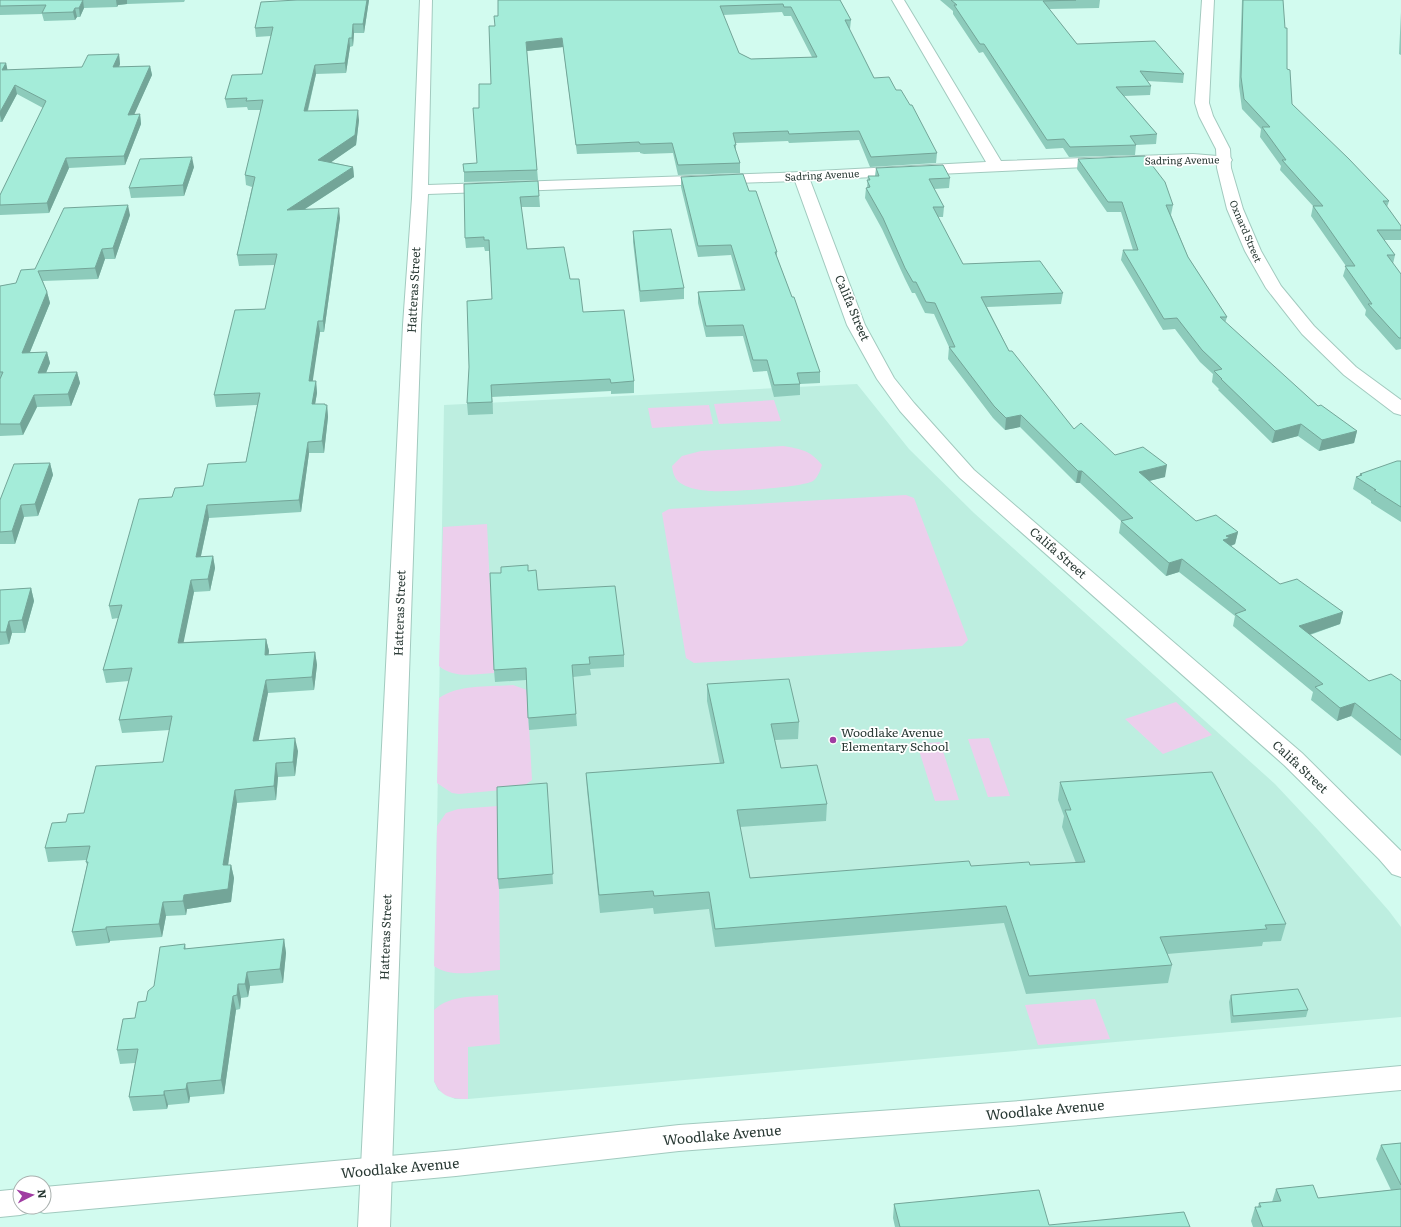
<svg xmlns="http://www.w3.org/2000/svg" width="1401" height="1227" viewBox="0 0 1401 1227" font-family="Literata,serif">
	<rect width="100%" height="100%" fill="#d2fbef"/>
	<path fill="#bdeee0" d="M857,384L909,449L974,513L1275,784L1319,831L1389,911L1401,927V1017L468,1099H455L438,1090L434,1081V1010L444,405Z"/>
	<path fill="#eccfec" d="M774,400L781,421L719,424L714,404Z
		M709,405L713,424L652,428L648,408Z
		M783,446C801,449 810,450 822,465C820,471 818,477 813,481C800,488 726,492 709,491C701,490 690,489 682,484C675,480 673,474 672,466L682,456L701,451Z
		M906,495L914,498L968,640L962,646L694,663L686,658L662,513L669,509Z
		M487,524L494,673C476,674 454,679 439,666L443,527Z
		M513,685L527,690L532,780L522,787L514,789L459,794L452,793L437,783L439,698C459,684 489,687 513,685Z
		M1176,702L1212,735L1163,754L1125,719Z
		M989,738L1010,796L988,797L968,739Z
		M940,742L959,800L935,801L917,744Z
		M498,806L500,970C479,971 452,979 434,966L437,826L446,813L458,809Z
		M498,995L500,1044L468,1047V1099C451,1099 441,1097 434,1081V1010C451,994 477,997 498,995Z
		M1095,999L1110,1039L1038,1045L1025,1005Z"/>
	<g fill="none" stroke-linecap="round" stroke-linejoin="round">
		<defs>
			<path id="minor" d="M420,0H432L428,185L780,173L986,162L892,0H904L1001,161L1193,154L1230,157L1232,160L1230,163L1225,164L1193,162L810,180L865,325L894,378L914,403L974,470L1302,753L1401,851V877L1392,874L1379,859L1284,765L960,478L900,411L877,379L847,325L795,181L428,194L421,325L390,1227H358L403,325L412,198Z"/>
			<path id="tertiary" d="M1202,0H1214L1209,103L1213,116L1230,149L1231,168L1243,209L1261,251L1281,286L1314,326L1356,367L1401,400V415L1394,413L1344,375L1302,334L1266,288L1245,251L1227,209L1217,168L1216,149L1199,116L1195,103Z
				M1401,1066V1090L1020,1125L679,1151L456,1176L44,1213L32,1209L31,1212L20,1215L0,1217V1191L20,1189V1207H44V1187L456,1150L679,1125L1020,1101Z"/>
		</defs>
		<use href="#minor" stroke="#a2cabf" stroke-width="2"/>
		<use href="#tertiary" stroke="#a2cabf" stroke-width="2"/>
		<use href="#minor" fill="#fff" fill-rule="evenodd"/>
		<use href="#tertiary" fill="#fff" fill-rule="evenodd"/>
	</g>
	<path fill="#8dcbbb" fill-rule="evenodd" d="M0,0H185L184,2L127,4L118,5L117,7L84,8L80,17H77L75,20L44,21L42,14L0,15Z
		M369,0L364,33H354L353,46L350,47L346,73L316,74L308,111L359,120L356,145L331,162L353,167L354,177L305,209L340,218L324,332H320L312,381H316L317,393L315,404H325V405H327L328,417L324,453H309L301,512L209,518L201,556H213L215,568L210,591L194,592L183,642L266,639L269,651L268,655L315,652L317,665L314,690L268,693L258,741L298,751L295,776L278,777L276,800L237,803L228,865H231L234,878L231,902L187,909L186,915L166,916L162,937L110,941L109,943L76,946L72,932L87,865L86,862L87,860L48,862L45,848L66,822L84,813L163,762L170,730L122,733L119,720L129,681L106,683L103,670L118,618L112,619L109,606L172,497L203,486L246,462L257,405L216,407L214,395L265,309L275,265L239,266L237,255L252,187L246,185L245,175L261,110H248L247,107L227,108L225,99L262,74L271,36L256,37L255,28Z
		M840,0L851,20L850,29H849L874,78L896,90L937,153L936,163L870,167L859,140L789,143L788,141L736,143V152L740,163V173L678,175L673,153L644,154L640,153V152L577,154L563,47L527,51L538,180L464,182V172L477,163L479,108L491,84L495,26L498,16ZM782,12L784,16H791L812,57L751,59L739,53L723,15Z
		M940,0H1100L1099,8L1049,9L1077,44L1184,74L1183,83L1147,81L1151,86L1150,95L1124,96L1157,134L1156,144L1136,145L1135,155L1069,157L1063,148L1046,149L983,52L979,53L953,14V11Z
		M1242,0H1283L1287,69L1292,104L1389,201L1387,207L1401,226V240H1384L1395,255L1393,264L1401,274V349L1396,350L1365,315L1366,310L1343,276L1346,266L1311,216L1313,206L1280,170L1281,166L1260,137L1261,129L1242,109L1239,86Z
		M1401,12V55L1399,54Z
		M119,54L120,64L119,67L150,66L152,75L134,114H140L141,124L125,165L69,168L49,213L0,215V195L43,108L17,94L2,122H0V63H6L7,70L82,67Z
		M1078,159L1173,205L1171,215L1188,257L1227,317L1225,323L1318,406L1357,431L1354,443L1319,451L1298,436L1272,443L1218,390L1219,389L1212,382L1213,374L1200,362L1175,329L1163,330L1121,260L1123,250H1133L1121,212H1107L1077,169Z
		M194,167L184,196L131,198L129,188Z
		M876,168L950,178L949,188L934,189L944,207L943,217H938L963,264L1063,293L1061,304L987,307L1009,351L1074,429L1115,455L1165,477L1149,481L1196,521L1238,532L1235,544L1231,546L1280,584L1343,612L1340,624L1310,635L1369,681H1401V756L1351,716L1337,721L1311,700L1313,692L1233,626L1235,616L1179,572L1166,576L1119,533L1121,521L1080,483H1076L1020,427L1005,430L993,418L948,359L949,347L934,314L925,313L915,293H912L905,279L882,229L865,198L866,188H867L868,176H875Z
		M681,177L749,191L777,252V257L820,372V383L800,384V395L774,397L767,371L753,372L743,336L706,337L698,303V292L741,290L731,255L698,257L681,187Z
		M538,181L540,207H521L527,249L570,279L583,312L634,381V393L611,394V391L492,397L493,414L468,415L467,403L492,299L489,251H485L484,247L466,248L465,238Z
		M130,215L115,259H105L98,279L43,281L47,292L50,303L30,352H47L50,363L46,373L77,372L80,383L71,406L37,407L23,435L0,436V286L16,283L35,269Z
		M633,231L684,288V299L640,302L633,242Z
		M1401,461V522L1371,503V501L1353,489L1356,477L1359,476L1360,474Z
		M50,463L53,475L38,516L24,517L15,544H0V500Z
		M528,565V571L538,590L624,655V667L590,669L591,675L573,677L577,726L529,730L526,680L495,682L494,670L501,573Z
		M31,588L34,601L25,633H12L9,644L0,645V590Z
		M707,684L799,722L798,739L775,740L781,768L827,804L826,821L740,827L750,878L971,866L1030,865L1076,863L1062,827L1064,816L1058,800L1060,782L1286,924L1281,941L1263,942L1262,946L1167,954L1172,965L1168,983L1026,994L1004,923L715,947L709,909L654,914L653,908L600,913L587,790L586,773L720,764L707,701Z
		M547,783L553,884L499,889L498,879Z
		M284,939L286,953L283,983L250,986L248,997L241,998L240,1009L236,1010L224,1094L190,1097L189,1103L168,1105L167,1109L133,1111L129,1097L135,1063L120,1064L117,1050L135,1018L146,1001L154,986L185,944L186,949Z
		M1231,995L1308,1010L1306,1017L1231,1023L1229,1002Z
		M1401,1143V1227H1253L1251,1221L1255,1207H1258L1259,1203L1272,1202L1276,1189L1318,1198L1391,1190L1376,1159L1381,1145Z
		M894,1204L1049,1225L1190,1227H895L893,1218Z"/>
	<path fill="#73a598" d="M83,0L84,8L80,17L79,8Z
		M116,0H127V4L118,5L117,7Z
		M367,0H369L364,33L363,24Z
		M75,8L77,17L75,20L73,12Z
		M353,24L354,33L353,46L352,38Z
		M349,38L350,47L346,73L345,63Z
		M562,38L563,47L527,51L526,42Z
		M119,54L120,64L115,76L113,67Z
		M6,63L8,72L2,70Z
		M315,65L316,74L305,121L304,111Z
		M150,66L152,75L130,124L128,115Z
		M15,85L17,94L2,122L0,115V112Z
		M358,110L359,120L356,145L320,170L318,160Z
		M140,114L141,124L125,165L124,156Z
		M192,157L194,167L184,196L183,185Z
		M66,158L69,168L49,213L47,203Z
		M353,167L354,177L288,220L287,210Z
		M128,205L130,215L115,259L113,248Z
		M339,208L340,218L324,332L323,321Z
		M102,249L105,259L98,279L95,268Z
		M47,292L50,303L25,364L22,353Z
		M318,321L320,332L311,393L309,381Z
		M47,352L50,363L41,385L38,373Z
		M77,372L80,383L71,406L68,394Z
		M316,381L317,393L313,416L312,404Z
		M491,385L492,397L493,414L492,402Z
		M34,395L37,407L23,435L20,424Z
		M325,404L326,412L327,405L328,417L324,453L322,441Z
		M1021,415L1020,427L1005,430L1006,418Z
		M1301,424L1298,436L1272,443L1275,431Z
		M1357,431L1354,443L1319,451L1322,440Z
		M308,442L309,453L301,512L299,500Z
		M50,463L53,475L38,516L35,504Z
		M1167,465L1165,477L1137,484L1139,472Z
		M1078,471H1082L1080,483H1076Z
		M21,505L24,517L15,544L12,531Z
		M207,505L209,518L198,569L196,557Z
		M1238,532L1235,544L1228,547L1223,540L1226,536Z
		M213,556L215,568L210,591L208,579Z
		M1182,559L1179,572L1166,576L1169,563Z
		M191,580L194,592L181,655L178,643Z
		M31,588L34,601L25,633L22,620Z
		M1343,612L1340,624L1296,639L1299,626Z
		M9,621L12,633L9,644L6,632Z
		M266,639L269,651L267,668L265,655Z
		M315,652L317,665L314,690L312,677Z
		M266,680L268,693L256,754L253,741Z
		M1355,703L1351,716L1337,721L1340,708Z
		M295,738L298,751L295,776L293,762Z
		M276,763L278,777L276,800L274,786Z
		M235,790L237,803L226,879L223,865Z
		M231,865L234,878L231,902L187,909L186,915L183,901L184,895Z
		M163,902L166,916L162,937L159,924Z
		M106,927L110,941L109,943L106,929Z
		M284,939L286,953L283,983L280,969Z
		M247,972L250,986L248,997L245,984Z
		M238,984L241,998L240,1009L237,995Z
		M233,996L236,1010L224,1094L221,1080Z
		M187,1083L190,1097L189,1103L186,1089Z
		M164,1091L168,1105L167,1109L164,1095Z"/>
	<path fill="#a4ecd9" stroke="#73a598" fill-rule="evenodd" d="M0,0H83L79,8H75L73,12L42,13L46,5L0,6Z
		M297,0H367L363,24H353L352,38H349L345,63L315,65L304,111L358,110L355,135L318,160L353,167L287,210L339,208L323,321H318L309,381H316L312,404H325V405H327L322,441L308,442L299,500L207,505L196,557L213,556L208,579L191,580L178,643L266,639L265,655L315,652L312,677L266,680L253,741L295,738L293,762L276,763L274,786L235,790L223,865H231L228,889L184,895L183,901L163,902L159,924L106,927V929L72,932L88,862H86L90,846L45,848L52,823L66,822L68,814L84,813L96,766L163,762L172,716L119,720L132,668L103,670L122,605L109,606L139,499L172,497L175,488L203,486L208,464L246,462L260,393L214,395L235,310L265,309L277,254L237,255L255,177L245,175L263,100L246,101L247,98L225,99L232,75L262,74L273,27L255,28L261,2Z
		M498,0H840L851,20H845L874,78L889,77L896,90H901L910,105H912L937,153L871,157L859,131L789,134L788,131L733,133L736,145H734L740,163L678,165L672,143L644,144H640L639,142L576,145L562,38L526,42L537,170L464,172L463,164L477,163L473,108H479V84H491L489,26H495L494,16H498ZM783,4L784,7H791L817,57L751,59L739,53L720,6Z
		M951,0H1076L1043,1L1077,44L1155,41L1184,74L1140,71L1151,86L1116,87L1157,134L1130,136L1136,145L1070,147L1064,139L1047,140L984,44H980L954,5H957Z
		M1243,0H1283L1285,28H1287V69L1290,70L1292,104L1349,159L1389,201H1383L1401,226V230H1377L1395,255H1387L1401,274V338H1399L1368,304H1372L1345,266H1355L1313,206H1323L1282,160H1286L1262,127H1270L1244,99L1241,77Z
		M119,54L113,67L150,66L128,115L140,114L124,156L66,158L47,203L0,205V195L46,101L15,85L0,112V63H6L2,70L82,67L88,55Z
		M1145,156L1165,182L1173,205H1166L1188,257L1227,317H1220L1318,406L1321,405L1357,431L1322,440L1301,424L1275,431L1221,379H1222L1214,371L1222,369L1202,350L1177,318L1164,319L1123,250H1138L1122,202H1108L1078,159Z
		M192,157L183,185L129,188L140,159Z
		M943,165L950,178L929,179L944,207H933L963,264L1040,261L1063,293L981,297L1009,351H1012L1074,429L1081,423L1115,455L1143,447L1167,465L1139,472L1196,521L1216,515L1238,532L1226,536L1230,538L1223,540L1280,584L1297,579L1343,612L1299,626L1369,681L1391,674L1401,681V740L1355,703L1340,708L1315,687L1323,684L1235,614L1246,610L1182,559L1169,563L1121,521L1133,518L1082,471H1078L1021,415L1006,418L994,406L949,347H955L935,303L926,302L916,282H913L905,268L883,218L866,188L870,187L867,180H870L868,176H879L876,168Z
		M743,174L749,191H756L777,252H775L792,297H794L820,372L797,373L800,384L774,385L767,360H753L743,325L706,326L698,292L745,290L731,245L698,246L681,177Z
		M538,181L539,196L520,197L527,249L564,247L570,279H579L583,312L624,310L634,381L611,383L610,379L491,385L492,402L467,403L469,367L467,301L492,299L489,240H484V237L465,238L464,184Z
		M128,205L113,248L102,249L95,268L38,271L47,292L22,353L47,352L38,373L77,372L68,394L34,395L20,424H0V379L3,372H0V286L16,283L21,270L35,269L64,208Z
		M671,229L684,288L640,291L633,231Z
		M1397,461H1401V507L1374,490H1376L1356,477L1362,475L1360,474Z
		M50,463L35,504L21,505L12,531L0,532V500L14,464Z
		M528,565V571L536,570L538,590L615,586L624,655L589,657L590,664L572,665L576,714L528,718L526,668L494,670L490,573H501V567Z
		M31,588L22,620L9,621L6,632H0V590Z
		M789,679L799,722L771,724L781,768L817,765L827,804L737,810L750,878L969,861L971,866L1029,862L1030,865L1085,862L1065,810H1071L1060,782L1212,772L1286,924L1265,925L1267,929L1160,937L1172,965L1029,976L1006,906L715,929L709,892L654,896L653,891L599,895L586,773L724,763L707,684Z
		M547,783L553,874L498,879L497,787Z
		M284,939L280,969L247,972L245,984H238L237,995L233,996L221,1080L187,1083L186,1089L164,1091V1095L129,1097L138,1049L117,1050L123,1019L135,1018L138,1002L146,1001L148,991L154,986L160,947L185,944L184,949Z
		M1298,989L1308,1010L1233,1016L1231,995Z
		M1401,1143V1185L1381,1145Z
		M1313,1185L1318,1198L1401,1189V1227H1263L1255,1207H1261L1259,1203L1281,1201L1276,1189Z
		M1039,1190L1049,1225L1184,1212L1190,1227H900L894,1204Z"/>
	<circle fill="#a03ca2" stroke="#fff" stroke-width="1.5" cx="833" cy="740" r="4"/>
	<g text-anchor="middle" stroke-width="3.5" stroke-linejoin="round" paint-order="stroke">
		<g font-size="10" fill="#293934" stroke="#fff">
			<text transform="translate(1182 160) rotate(-1)" y="4">Sadring Avenue</text>
			<text transform="translate(822 175) rotate(-3)" y="4">Sadring Avenue</text>
			<text transform="translate(1246 231) rotate(67)" y="4">Oxnard Street</text>
		</g>
		<g font-size="12" fill="#293934" stroke="#fff">
			<text transform="translate(414 290) rotate(-87)" y="4">Hatteras Street</text>
			<text transform="translate(852 308) rotate(67)" y="4">Califa Street</text>
			<text transform="translate(1058 553) rotate(41)" y="4">Califa Street</text>
			<text transform="translate(400 613) rotate(-88)" y="4">Hatteras Street</text>
			<text transform="translate(1300 767) rotate(43)" y="4">Califa Street</text>
			<text transform="translate(386 937) rotate(-88)" y="4">Hatteras Street</text>
		</g>
		<g font-size="12" fill="#293934" stroke="#fff" text-anchor="start">
			<text x="841" y="737">Woodlake Avenue<tspan x="841" dy="14">Elementary School</tspan></text>
		</g>
		<g font-size="14" fill="#293934" stroke="#fff">
			<text transform="translate(1045 1110) rotate(-5)" y="5">Woodlake Avenue</text>
			<text transform="translate(722 1135) rotate(-5)" y="5">Woodlake Avenue</text>
			<text transform="translate(400 1168) rotate(-5)" y="5">Woodlake Avenue</text>
		</g>
	</g>
	<g transform="translate(32 1195) rotate(84)"><circle r="19" fill="#ffffff" stroke="#a9b0ae"/>
	<path d="M0-3L7 15L0 10L-7 15Z" fill="#a03ca2"/>
	<text y="-6" font-size="11" font-weight="bold" text-anchor="middle" fill="#293934">N</text>
	</g>
</svg>
